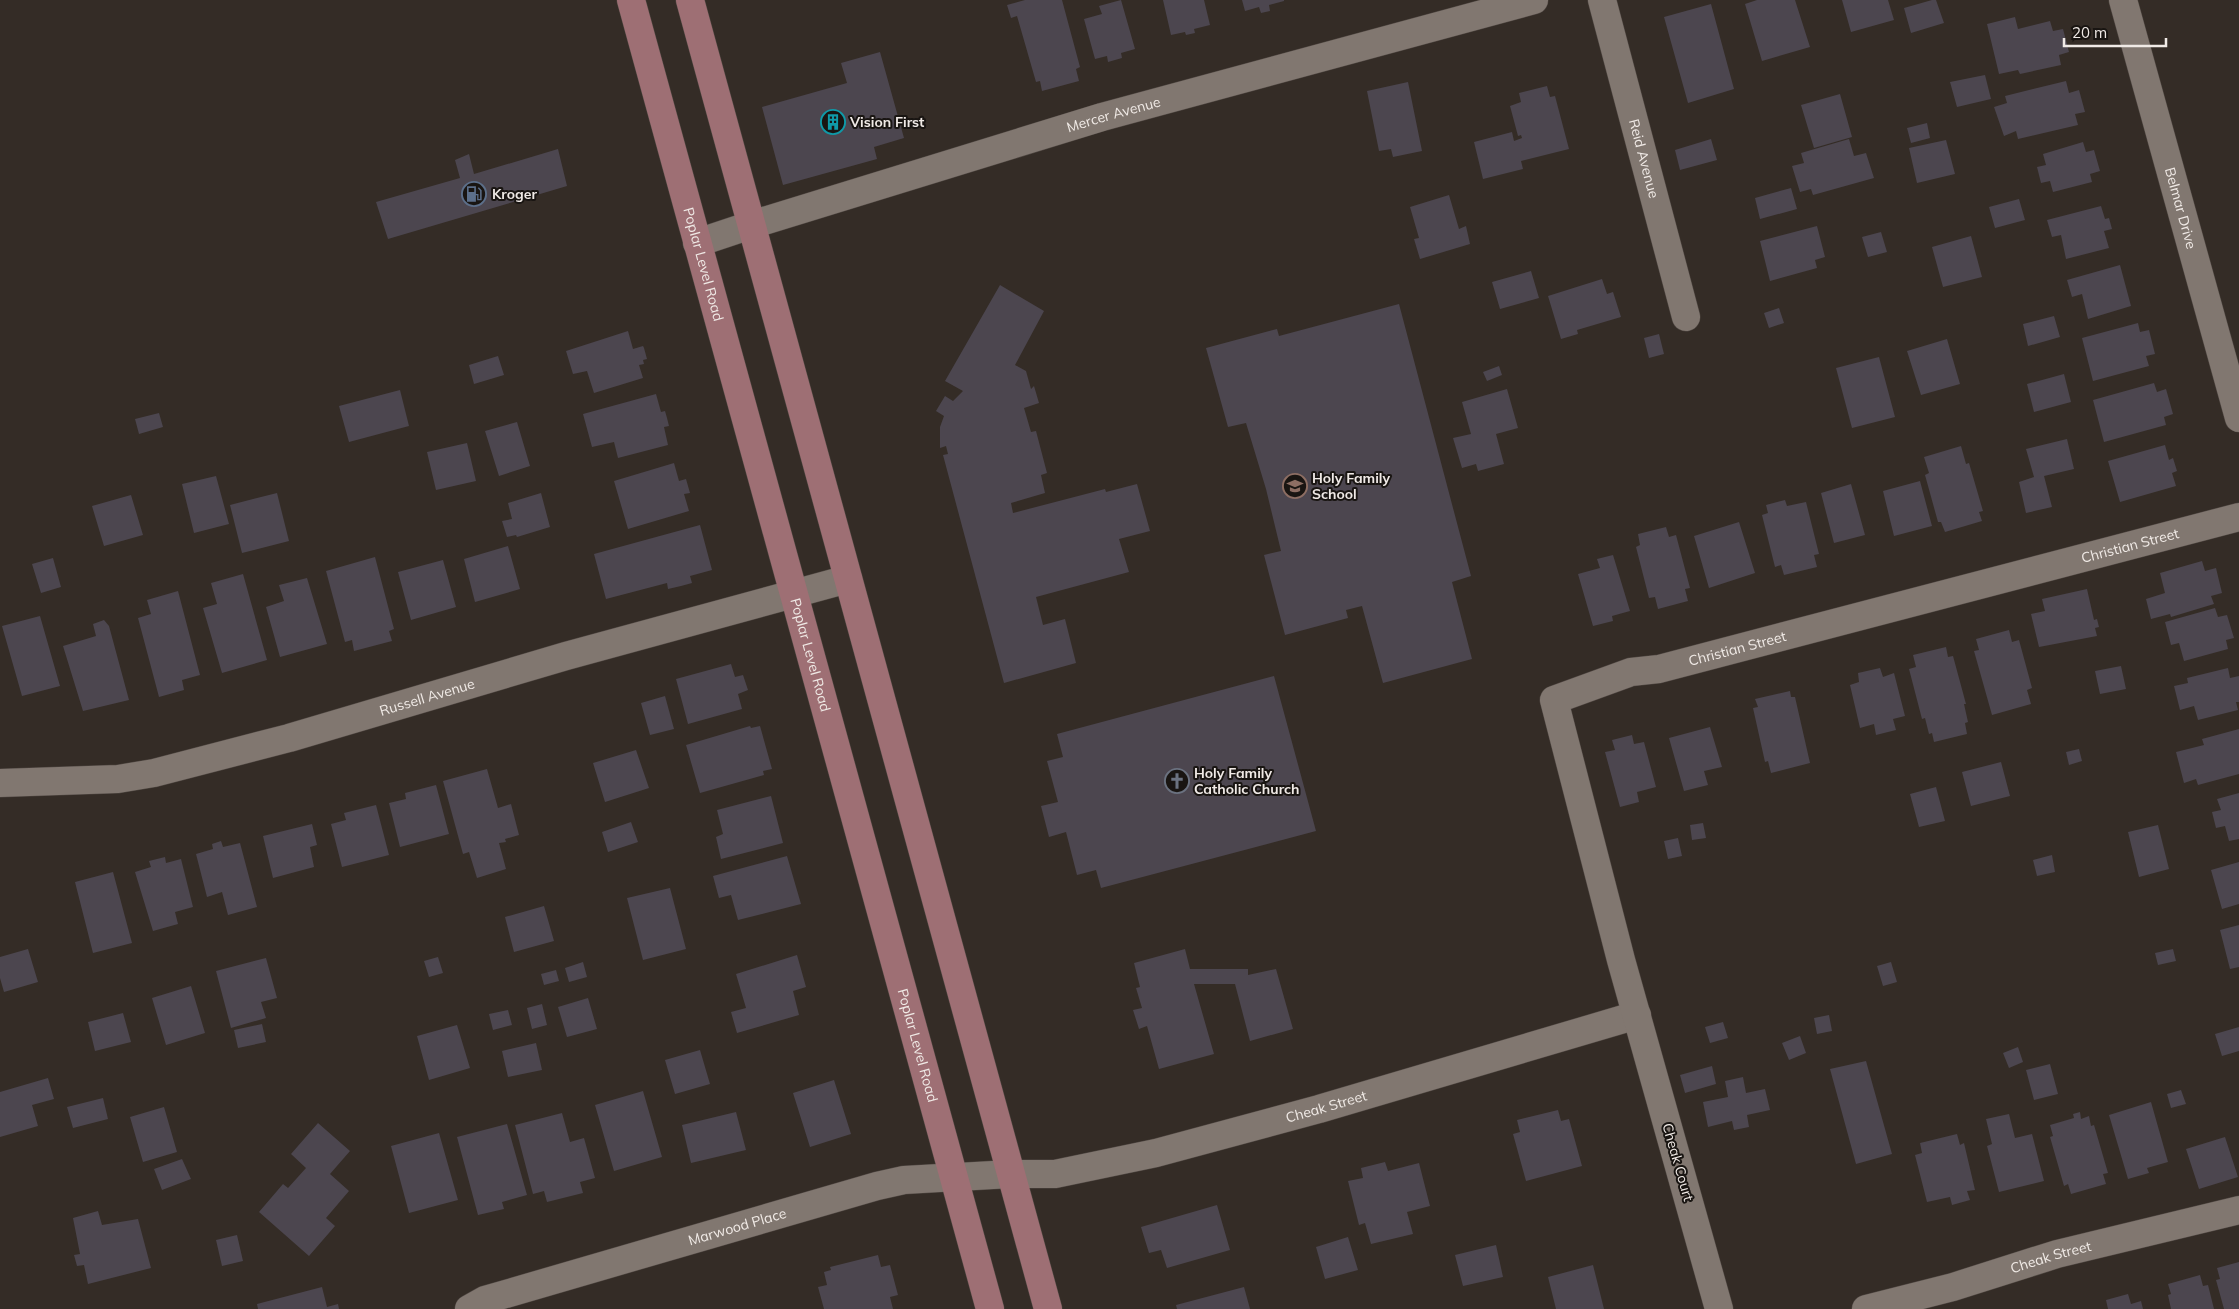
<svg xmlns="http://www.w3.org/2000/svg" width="2239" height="1309" viewBox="0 0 2239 1309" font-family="Mulish,sans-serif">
	<rect width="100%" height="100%" fill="#342c26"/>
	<path fill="#4c464f" d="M1025,0H1062L1080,67L1076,69L1079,81L1042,91L1040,81L1036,82L1017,16L1011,18L1007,5Z
		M1121,0L1135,49L1121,53L1122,58L1108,62L1107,56L1095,59L1084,19L1102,14L1099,6Z
		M1163,0H1204L1210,25L1194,29L1195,33L1186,35L1185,32L1171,35Z
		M1242,0H1284V1L1269,5L1270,11L1261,13L1259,7L1245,11Z
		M1757,0H1795L1810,47L1762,61L1745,4Z
		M1842,0H1888L1894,20L1851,32Z
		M1932,0H1936L1944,23L1911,33L1904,8Z
		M1711,4L1734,89L1688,103L1664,17Z
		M2015,17L2018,29L2050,21L2053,31L2063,29L2069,52L2059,55L2061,65L2020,74L2018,70L1999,74L1987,24Z
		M880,52L904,138L874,147L877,159L783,185L762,107L847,83L841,63Z
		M1985,75L1991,99L1957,107L1950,82Z
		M2066,81L2069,93L2079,90L2085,112L2075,114L2078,125L2018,139L2016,131L2004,136L1994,107L2007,103L2005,96Z
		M1408,82L1422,151L1393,157L1391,149L1379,151L1367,91Z
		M1547,86L1550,97L1555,96L1569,149L1521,161L1523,169L1483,179L1474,142L1512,132L1514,141L1522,138L1521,135L1518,136L1510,106L1521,102L1519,93Z
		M1840,94L1852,137L1814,148L1801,105Z
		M1927,123L1930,138L1911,143L1907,128Z
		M1711,139L1717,160L1680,170L1675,150Z
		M1849,139L1854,156L1866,153L1874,178L1813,195L1811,189L1800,192L1792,166L1804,163L1801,153Z
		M1946,140L1955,174L1917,183L1909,148Z
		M2083,142L2086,152L2094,150L2100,171L2090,174L2092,182L2053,192L2050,181L2041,183L2037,167L2046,165L2043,154Z
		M558,149L567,186L388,239L376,202L460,178L455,160L469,154L474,174Z
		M1791,188L1797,209L1760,219L1755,198Z
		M1449,195L1459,229L1466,226L1470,244L1420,259L1414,239L1419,238L1410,207Z
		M2019,199L2025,220L1995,228L1989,207Z
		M2101,206L2105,219L2109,218L2112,229L2104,231L2109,248L2066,259L2061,235L2052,237L2047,220Z
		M1817,226L1825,257L1815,260L1817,268L1770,281L1760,241Z
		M1881,232L1887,252L1868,257L1862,237Z
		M1971,236L1982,277L1943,287L1932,247Z
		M2120,265L2131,306L2088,319L2082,294L2072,297L2067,280Z
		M1531,271L1539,298L1500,309L1492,282Z
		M1602,279L1607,294L1613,292L1621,317L1577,330L1578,334L1561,339L1548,296Z
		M1000,285L1044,311L1015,365L1026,371L1031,389L1034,386L1039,403L1024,408L1031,432L1036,431L1047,473L1041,475L1045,493L1011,503L1013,513L1105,489L1106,492L1137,484L1150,531L1119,539L1129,572L1036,597L1043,625L1065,619L1076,663L1004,683L943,455L948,454L946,446L940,448V427L944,416L936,411L945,396L953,401L963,391L945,381Z
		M1399,304L1471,576L1452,582L1472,659L1383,683L1362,606L1346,610L1348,618L1285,635L1264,555L1281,551L1266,489L1246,423L1228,427L1206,348L1277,329L1279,336Z
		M1779,308L1784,323L1769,328L1764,313Z
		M2054,316L2060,337L2028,346L2023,324Z
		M2138,323L2140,332L2149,330L2155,354L2146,356L2149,366L2093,381L2082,338Z
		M628,331L633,349L643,346L644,348L647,359L643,360L644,364L639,365L643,378L594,393L587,371L573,374L566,351Z
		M1659,334L1664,354L1649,358L1644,338Z
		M1947,339L1960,384L1921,395L1907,351Z
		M498,356L504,375L474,384L469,365Z
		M1879,357L1895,417L1852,428L1836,368Z
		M1499,366L1502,375L1487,381L1483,372Z
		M2064,374L2071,402L2034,412L2027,384Z
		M2154,383L2157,392L2166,389L2173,414L2164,417L2166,425L2104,442L2093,400Z
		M1507,389L1518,428L1496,434L1504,464L1478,471L1476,464L1462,468L1453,438L1471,434L1462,402Z
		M400,390L409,426L349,442L339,406Z
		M656,394L661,412L665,411L667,418L669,426L664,427L668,445L618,458L614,442L592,447L583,414Z
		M159,413L163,427L139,434L135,419Z
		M517,422L530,466L499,476L485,431Z
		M2067,439L2074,469L2044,476L2052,507L2026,513L2019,482L2034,477L2026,449Z
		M467,443L476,481L436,490L427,452Z
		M2165,445L2169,460L2173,458L2177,471L2172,473L2176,486L2120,502L2108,461Z
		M1961,446L1966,464L1969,463L1983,511L1979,512L1982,521L1945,532L1941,522H1938L1925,475L1929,473L1924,457Z
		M674,463L679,481L686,479L690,493L684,494L689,511L628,529L614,481Z
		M216,476L229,524L194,533L182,484Z
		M1920,481L1932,526L1894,536L1883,491Z
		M1851,484L1865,535L1834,543L1821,493Z
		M277,493L289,541L242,553L230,505Z
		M541,493L550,527L517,537L516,535L507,537L502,521L512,519L508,503Z
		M131,495L143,535L104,546L92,506Z
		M1785,500L1787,506L1806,502L1819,554L1814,555L1817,567L1784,575L1781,565L1775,567L1762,515L1768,513L1766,505Z
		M1739,522L1755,573L1709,588L1694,536Z
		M700,525L712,570L690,576L692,583L681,586L668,589L667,583L606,599L594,554Z
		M1666,527L1669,537L1676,535L1690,588L1685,589L1688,601L1658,609L1655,597L1649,598L1636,547L1640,545L1638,534Z
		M508,546L520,589L475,602L464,559Z
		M1613,555L1630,611L1612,616L1613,621L1593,626L1578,574L1600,568L1597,559Z
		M375,557L394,629L389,631L392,641L354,651L352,640L345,642L326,571Z
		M53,558L61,587L41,593L32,564Z
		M443,560L456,607L411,620L398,572Z
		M2202,561L2205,571L2216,568L2222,593L2211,596L2214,604L2171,617L2170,614L2151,619L2146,599L2165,593L2160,573Z
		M243,574L267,660L222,673L203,608L217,604L211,583Z
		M307,578L327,644L280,657L266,607L284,601L279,585Z
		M2087,589L2094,620L2097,619L2099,627L2095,628L2097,636L2039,647L2031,614L2045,611L2042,599Z
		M178,591L200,675L182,680L184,690L159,697L138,618L151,614L147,600Z
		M2215,608L2218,617L2227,615L2234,638L2226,640L2228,649L2184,661L2179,643L2171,645L2165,622Z
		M40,616L60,686L22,696L2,626Z
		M104,620L109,626L129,700L83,711L63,646L96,636L93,624Z
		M2009,630L2012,642L2019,640L2032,688L2027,690L2031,704L1992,715L1974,651L1979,650L1976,639Z
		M1946,647L1948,657L1953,656L1966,704H1964L1968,722L1965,723L1967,734L1934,742L1932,733L1929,734L1925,718L1922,719L1909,669L1916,667L1913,655Z
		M731,664L735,677L743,675L748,690L738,694L742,709L688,724L676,679Z
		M2121,666L2126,689L2100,694L2095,671Z
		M1880,668L1883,677L1894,673L1905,716L1893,719L1896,730L1876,735L1874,724L1860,728L1850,685L1859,682L1858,673Z
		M2228,668L2230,678L2239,676V702H2236L2238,710L2198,720L2194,706L2180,710L2174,686L2188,683L2187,678Z
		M1274,676L1316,831L1101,888L1096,870L1077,875L1066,832L1049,837L1041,806L1058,802L1047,761L1063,757L1057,734Z
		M1790,691L1791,697H1795L1810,763L1771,773L1768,761L1765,762L1753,708L1758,707L1755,699Z
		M665,696L674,729L650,735L641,703Z
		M750,726L751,728L760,726L772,769L763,771L764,775L700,793L686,745Z
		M1710,727L1722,767L1704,771L1708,785L1684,791L1669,738Z
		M2239,729V774L2198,785L2196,779L2184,783L2176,752L2204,745L2202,739Z
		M1632,735L1634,744L1644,742L1656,787L1637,792L1639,802L1620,807L1605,752L1615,750L1612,740Z
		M2079,749L2082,761L2069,765L2066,752Z
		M636,750L649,788L605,802L593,763Z
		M2001,762L2010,796L1971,806L1962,772Z
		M487,769L498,808L511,804L519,835L505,839L506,842L499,843L506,869L477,878L469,852L463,854L443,781Z
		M436,785L449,834L400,847L389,803L406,799L405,793Z
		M1936,787L1945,821L1919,827L1910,794Z
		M2239,793V839L2229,841L2225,826L2216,828L2212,812L2221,810L2217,799Z
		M771,796L783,843L721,859L716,837L723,834L717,810Z
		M376,805L389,855L342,867L331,824L346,820L344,813Z
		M631,822L638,842L608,852L602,832Z
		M1703,823L1706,838L1692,840L1690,825Z
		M312,824L317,845L310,847L314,867L273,878L263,836Z
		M2158,825L2169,869L2139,877L2128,832Z
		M1678,838L1682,856L1668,859L1664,841Z
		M221,841L223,847L240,843L257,907L228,915L222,892L207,897L196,854L213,849L212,844Z
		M2052,855L2055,872L2037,876L2033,860Z
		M787,856L801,904L738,920L731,895L719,898L713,876Z
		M165,857L166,863L181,859L193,907L175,912L178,924L153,931L135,872L151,867L149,861Z
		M2239,862V904L2222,909L2211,870Z
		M113,872L132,943L93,953L75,882Z
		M670,888L686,949L643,960L627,898Z
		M544,906L554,941L514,952L505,917Z
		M2239,925V967L2230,969L2220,930Z
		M28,949L38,982L4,992L0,978V957Z
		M1185,949L1190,969H1248V975L1276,969L1293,1029L1250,1041L1235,984H1194L1214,1054L1159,1069L1147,1026L1139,1029L1133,1010L1142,1008L1136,988L1140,987L1134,963Z
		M2173,949L2176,961L2158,965L2155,953Z
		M797,955L806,987L793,991L799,1015L737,1033L731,1012L746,1008L736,974Z
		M438,957L443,973L429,977L424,961Z
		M266,958L277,998L261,1002L266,1018L231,1028L216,971Z
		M583,962L587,977L569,982L565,968Z
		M1891,962L1897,982L1883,986L1877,966Z
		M556,970L559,981L544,985L541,974Z
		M191,986L205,1033L166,1045L152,998Z
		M588,998L597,1029L567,1037L558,1007Z
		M542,1004L547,1025L532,1029L527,1008Z
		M508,1010L512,1025L493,1030L489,1014Z
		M123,1013L131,1042L95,1051L88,1022Z
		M1829,1015L1832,1031L1817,1034L1814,1018Z
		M1723,1022L1728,1038L1710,1043L1705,1027Z
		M262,1024L266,1042L238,1048L234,1030Z
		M457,1025L470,1068L429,1080L417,1036Z
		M2239,1027V1051L2222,1056L2215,1034Z
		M1800,1036L1806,1053L1789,1060L1782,1043Z
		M536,1043L542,1070L508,1077L502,1051Z
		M2018,1047L2023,1062L2009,1068L2003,1053Z
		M700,1050L710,1084L675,1094L665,1060Z
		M1866,1061L1892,1154L1856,1164L1830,1069Z
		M2050,1064L2058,1094L2034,1100L2026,1070Z
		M1712,1066L1716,1084L1685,1093L1680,1075Z
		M1743,1077L1746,1093L1765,1089L1770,1110L1747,1115L1749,1127L1734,1130L1732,1121L1708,1127L1703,1102L1728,1097L1725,1081Z
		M48,1078L54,1099L32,1105L38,1126L0,1137V1092Z
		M834,1080L851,1134L810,1147L793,1093Z
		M2181,1090L2186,1104L2171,1108L2167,1094Z
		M643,1091L662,1157L614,1171L595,1105Z
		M103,1098L108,1119L73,1128L67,1107Z
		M2151,1102L2168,1162L2147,1168L2149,1173L2128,1179L2109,1115Z
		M164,1107L177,1152L143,1162L130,1117Z
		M1558,1110L1561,1121L1569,1119L1582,1166L1526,1181L1513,1134L1520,1132L1517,1120Z
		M736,1112L746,1150L691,1163L682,1125Z
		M2080,1112L2081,1119L2089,1116L2091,1126L2094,1125L2108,1173L2103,1174L2106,1184L2071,1194L2068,1184L2064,1186L2050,1137L2053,1136L2050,1125L2074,1118L2073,1114Z
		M562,1113L570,1142L584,1138L595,1178L580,1182L583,1193L547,1202L544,1191L533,1194L515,1125Z
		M2009,1114L2015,1138L2032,1134L2044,1181L1999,1192L1987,1146L1992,1144L1986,1119Z
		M318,1123L350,1151L330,1174L349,1191L326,1218L335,1226L309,1256L259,1212L283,1184L288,1188L306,1168L291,1154Z
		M507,1124L527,1195L502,1202L504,1209L478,1215L457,1137Z
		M439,1133L458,1200L409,1213L391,1146Z
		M1957,1134L1960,1145L1964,1143L1975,1190L1967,1191L1970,1200L1952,1205L1950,1197L1927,1202L1915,1155L1922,1153L1920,1143Z
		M2225,1137L2238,1177L2199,1189L2186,1149Z
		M182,1159L191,1179L162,1190L154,1169Z
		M1385,1162L1388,1171L1419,1163L1430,1206L1407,1212L1413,1234L1371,1244L1365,1223L1359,1225L1348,1181L1363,1178L1361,1168Z
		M1217,1205L1230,1250L1167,1268L1161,1250L1149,1253L1141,1227Z
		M98,1211L102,1225L138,1219L151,1268L88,1284L84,1265L77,1266L74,1255L80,1254L73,1218Z
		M237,1235L243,1261L222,1266L216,1240Z
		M1348,1237L1358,1270L1325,1279L1316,1247Z
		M1496,1245L1503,1277L1463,1286L1455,1255Z
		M878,1255L881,1267L890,1265L898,1295L890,1297L893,1309H824L818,1287L827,1285L824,1272L831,1270L830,1267Z
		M2239,1262V1309H2224L2216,1280L2220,1279L2217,1268Z
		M1593,1265L1604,1309H1556L1548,1277Z
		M2200,1275L2203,1286L2208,1285L2214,1309H2171L2168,1295L2171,1294L2168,1284Z
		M322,1287L327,1307L338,1304L339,1309H258L257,1304Z
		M1244,1287L1250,1309H1177L1176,1305Z
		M2128,1294L2131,1304L2141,1301L2143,1309H2108L2106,1300Z"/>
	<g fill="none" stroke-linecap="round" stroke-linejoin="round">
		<defs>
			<g id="street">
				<path id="s1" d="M1602,0L1686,317"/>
				<path id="s2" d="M2123,0L2239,418"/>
				<path id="s3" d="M697,243L751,225L1102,117L1534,0"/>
				<path id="s4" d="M0,783L118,779L154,773L289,738L566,656L848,579"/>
				<path id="s5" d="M469,1309L485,1300L877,1186L904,1180L1011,1174H1055L1156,1153L1319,1109L1637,1015"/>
				<path id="s6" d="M1719,1309L1621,960L1554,700L1631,672L1659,669L2239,517"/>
				<path id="s7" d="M1866,1309L1953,1287L2057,1254L2239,1210"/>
			</g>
			<g id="secondary">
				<path id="s8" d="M631,0L990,1309"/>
				<path d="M690,0L1048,1309"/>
			</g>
		</defs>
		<use href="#street" stroke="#4f4742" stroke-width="29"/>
		<use href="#secondary" stroke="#4f4742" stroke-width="29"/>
		<use href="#street" stroke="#817770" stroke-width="28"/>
		<use href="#secondary" stroke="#9e6f74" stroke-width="28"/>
	</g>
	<defs>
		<symbol id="building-ring" viewBox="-11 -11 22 22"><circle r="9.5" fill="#191512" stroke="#0f9aa8" stroke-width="1.5"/><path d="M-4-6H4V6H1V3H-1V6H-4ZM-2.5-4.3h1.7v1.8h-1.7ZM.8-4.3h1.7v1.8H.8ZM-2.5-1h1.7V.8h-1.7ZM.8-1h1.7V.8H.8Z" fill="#0f9aa8"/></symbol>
		<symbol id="fuel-ring" viewBox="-11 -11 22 22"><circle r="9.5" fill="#191512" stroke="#5c6f8a" stroke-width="1.5"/><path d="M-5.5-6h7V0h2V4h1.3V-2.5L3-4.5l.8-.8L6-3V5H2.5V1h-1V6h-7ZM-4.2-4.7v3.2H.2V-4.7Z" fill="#5c6f8a"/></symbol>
		<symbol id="school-ring" viewBox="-11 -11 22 22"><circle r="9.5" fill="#191512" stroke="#8d6e63" stroke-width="1.5"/><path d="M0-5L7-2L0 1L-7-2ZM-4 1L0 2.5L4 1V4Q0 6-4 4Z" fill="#8d6e63"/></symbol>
		<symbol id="church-ring" viewBox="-11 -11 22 22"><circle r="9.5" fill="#191512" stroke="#6b7280" stroke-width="1.5"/><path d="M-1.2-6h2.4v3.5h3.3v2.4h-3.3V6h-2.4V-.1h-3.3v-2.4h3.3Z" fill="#6b7280"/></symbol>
	</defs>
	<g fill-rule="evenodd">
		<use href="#building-ring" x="819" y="108" width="28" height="28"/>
		<use href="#fuel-ring" x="460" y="180" width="28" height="28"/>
		<use href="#school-ring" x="1281" y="472" width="28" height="28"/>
		<use href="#church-ring" x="1163" y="767" width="28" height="28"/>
	</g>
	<g text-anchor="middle" stroke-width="4" stroke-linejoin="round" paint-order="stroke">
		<g font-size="14" fill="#f0eae6" stroke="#191512">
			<text dy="5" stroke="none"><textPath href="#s3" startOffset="436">Mercer Avenue</textPath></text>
			<text dy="5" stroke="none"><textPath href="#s1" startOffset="164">Reid Avenue</textPath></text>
			<text dy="5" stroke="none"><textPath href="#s2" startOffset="216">Belmar Drive</textPath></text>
			<text dy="5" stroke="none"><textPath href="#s8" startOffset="274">Poplar Level Road</textPath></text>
			<text dy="5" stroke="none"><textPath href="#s6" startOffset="1228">Christian Street</textPath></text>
			<text dy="5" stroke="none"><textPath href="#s6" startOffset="822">Christian Street</textPath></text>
			<text dy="5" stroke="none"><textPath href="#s8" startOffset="679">Poplar Level Road</textPath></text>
			<text dy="5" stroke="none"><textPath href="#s4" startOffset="438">Russell Avenue</textPath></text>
			<text dy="5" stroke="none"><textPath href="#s8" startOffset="1084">Poplar Level Road</textPath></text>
			<text dy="5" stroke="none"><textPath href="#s5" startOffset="885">Cheak Street</textPath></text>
			<text transform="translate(1678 1162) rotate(74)" y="5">Cheak Court</text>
			<text dy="5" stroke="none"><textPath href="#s5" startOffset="281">Marwood Place</textPath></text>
			<text dy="5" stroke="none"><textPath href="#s7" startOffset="192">Cheak Street</textPath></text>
		</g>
		<g font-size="14" font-weight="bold" fill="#f0eae6" stroke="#191512" text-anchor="start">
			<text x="850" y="127">Vision First</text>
			<text x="492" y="199">Kroger</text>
			<text x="1312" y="483">Holy Family<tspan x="1312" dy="16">School</tspan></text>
			<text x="1194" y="778">Holy Family<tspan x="1194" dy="16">Catholic Church</tspan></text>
		</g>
	</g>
	<path d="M2064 38v8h102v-8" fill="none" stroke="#f0eae6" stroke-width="2.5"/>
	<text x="2072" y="38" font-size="15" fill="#f0eae6" stroke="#191512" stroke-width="4" paint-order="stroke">20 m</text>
</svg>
